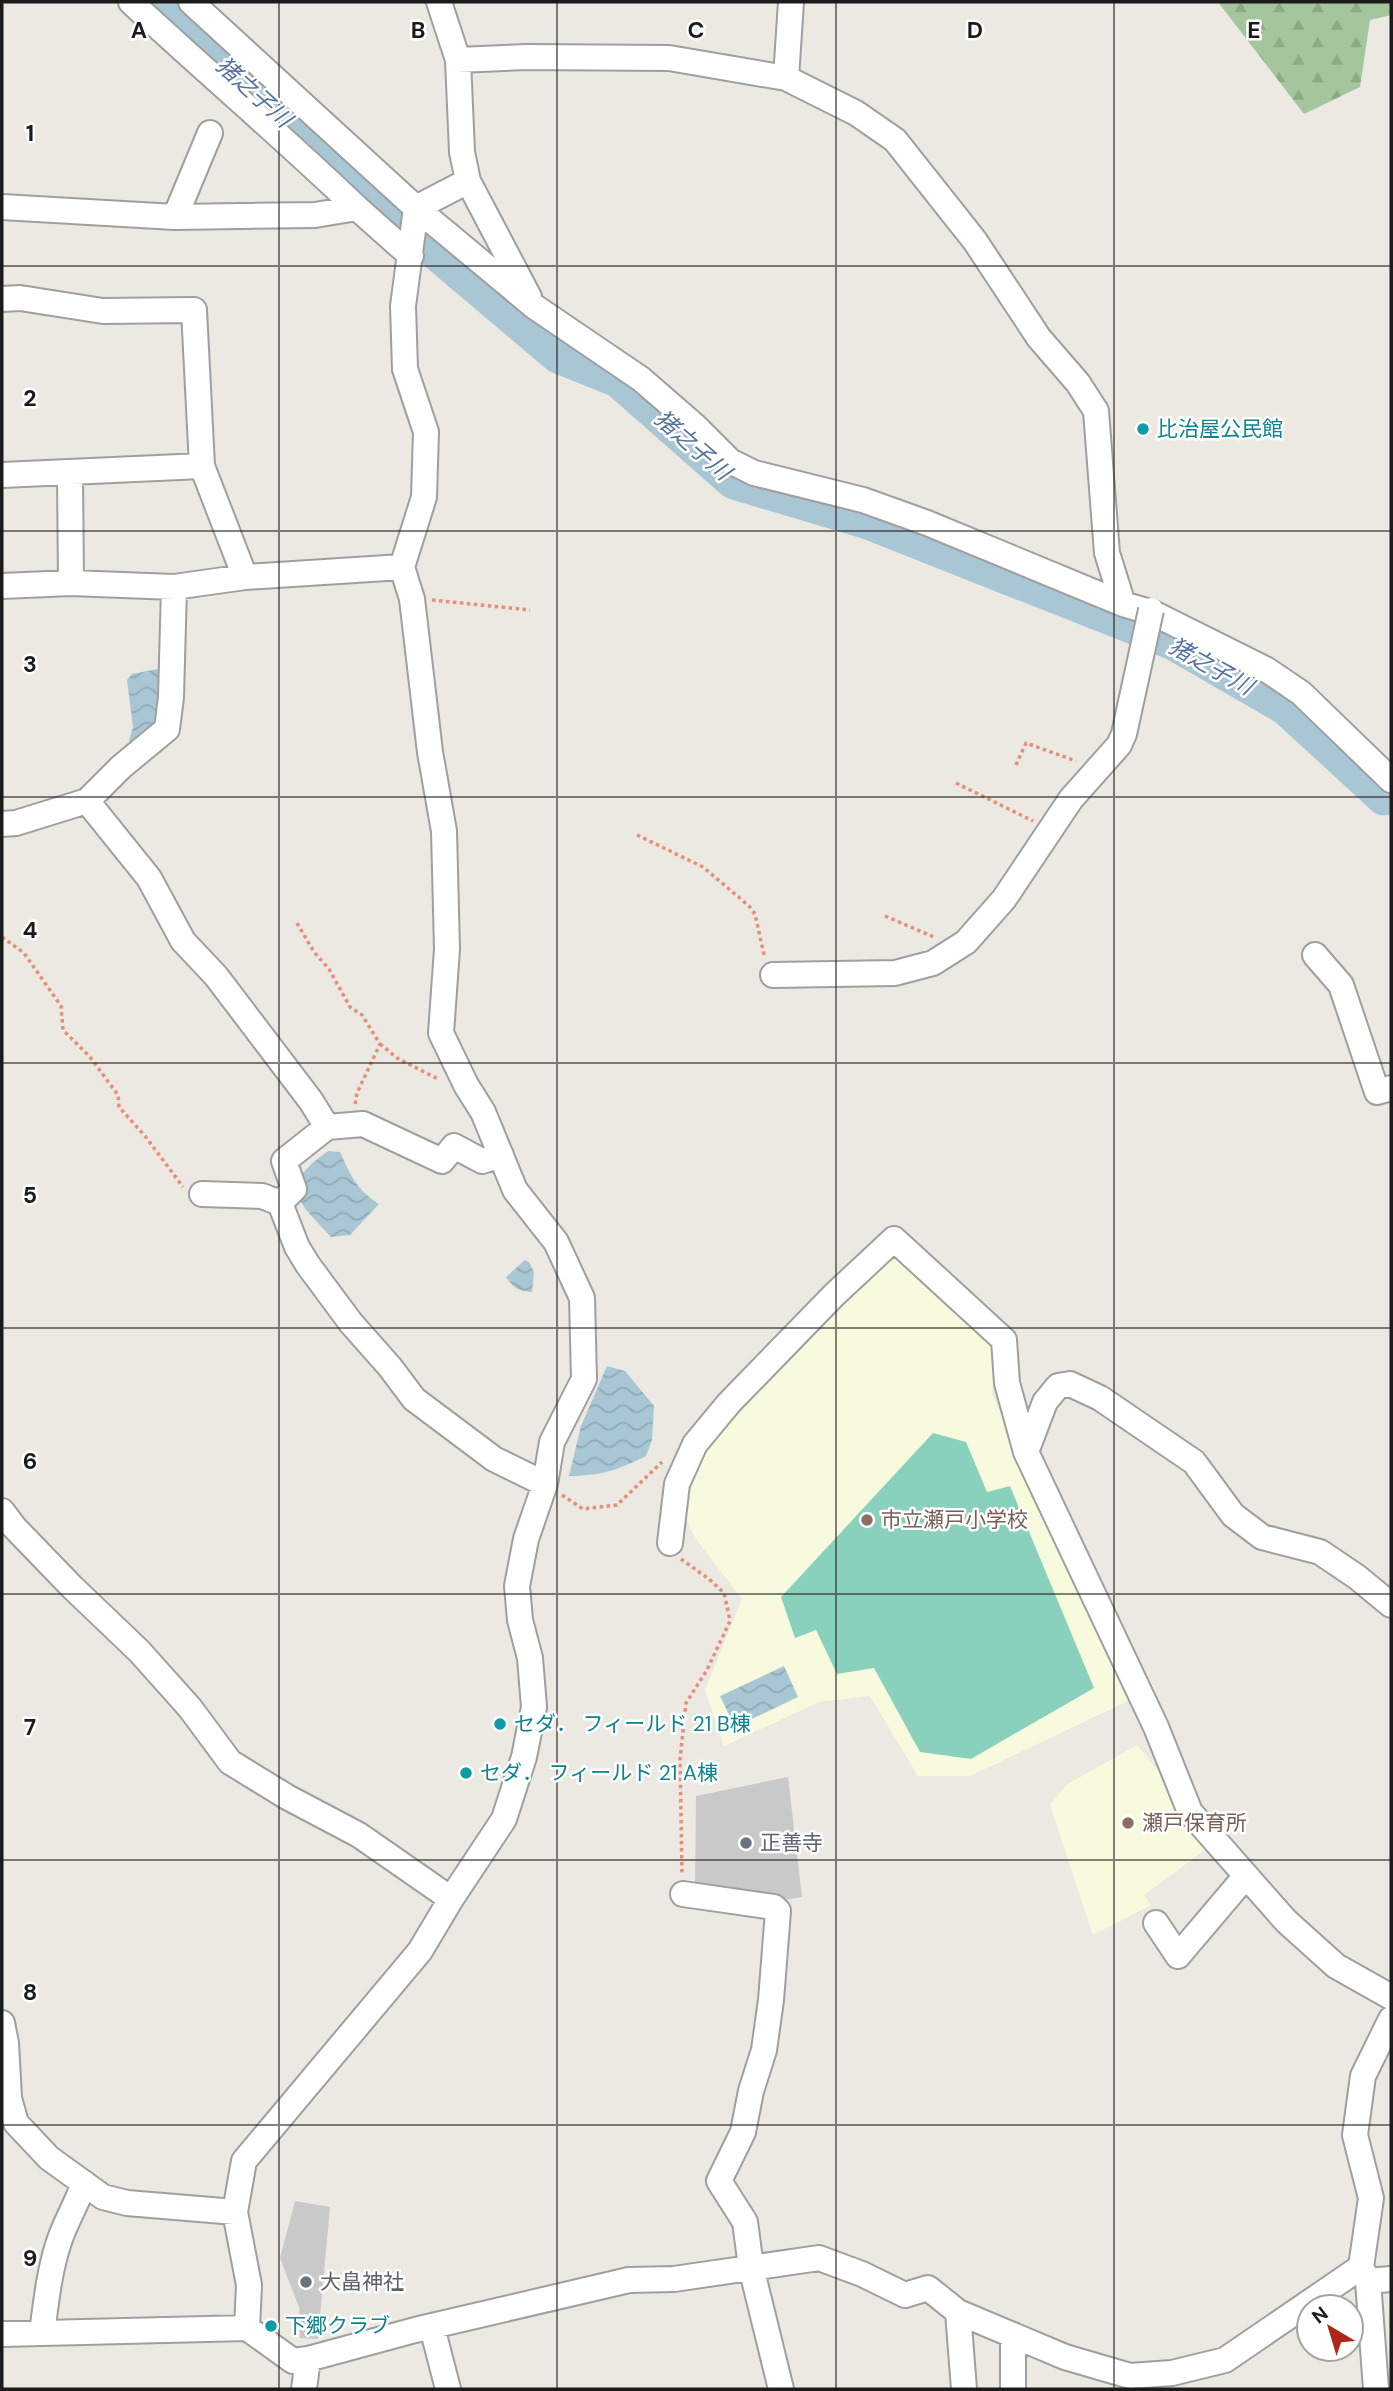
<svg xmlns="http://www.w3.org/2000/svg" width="1393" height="2391" viewBox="0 0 1393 2391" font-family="'DM Sans','Noto Sans JP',sans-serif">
	<defs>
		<pattern id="forest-firs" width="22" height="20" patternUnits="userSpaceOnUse" patternTransform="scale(1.75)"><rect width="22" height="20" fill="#a5c69c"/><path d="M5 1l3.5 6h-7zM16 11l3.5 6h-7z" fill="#8daa86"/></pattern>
		<pattern id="water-waves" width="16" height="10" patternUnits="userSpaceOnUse" patternTransform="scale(1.75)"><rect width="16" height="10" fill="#a8c6d4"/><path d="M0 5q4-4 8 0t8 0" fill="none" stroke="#90aab5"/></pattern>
	</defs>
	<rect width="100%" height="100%" fill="#ebe9e2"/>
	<path fill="#f8fadd" d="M893,1252L998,1348L992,1394L1128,1701L970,1776H918L870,1696L819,1702L724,1746L705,1690L742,1599L696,1539L676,1500L696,1451Z
		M1137,1745L1216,1842L1144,1895L1151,1905L1093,1935L1050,1805L1066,1785Z"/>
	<path fill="#c9c9c9" d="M788,1777L802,1897L782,1900L695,1890L696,1796Z
		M295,2201L330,2207L318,2339L300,2338L299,2307L280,2258Z"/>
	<path fill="url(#forest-firs)" d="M1218,2H1391V15L1370,20L1360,87L1304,114Z"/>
	<path fill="#89d1bc" d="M933,1433L966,1442L987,1492L1010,1486L1094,1688L971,1759L920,1752L874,1668L837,1674L816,1630L795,1638L781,1597Z"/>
	<path fill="url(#water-waves)" d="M163,668V713L134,745L129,741L133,727L127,680L132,674Z
		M328,1151L340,1152C351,1176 356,1189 379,1204L350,1235L331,1237C297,1200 277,1187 328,1151Z
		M525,1260L529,1262L534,1272L532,1292C519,1291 513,1288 506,1277Z
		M607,1366L625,1371L654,1406L652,1440L646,1456C618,1470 600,1476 569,1476L581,1426Z
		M784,1666L798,1697L735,1727L720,1696Z"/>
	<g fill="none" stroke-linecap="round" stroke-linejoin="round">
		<path stroke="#a8c6d4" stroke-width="35" d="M154,2L389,213L558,356L618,380L734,482L868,522L1174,643L1286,708L1384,798"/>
		<defs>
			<path id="minor" d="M131,2C205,71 283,137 357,208
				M191,2L416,208L535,307L641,379L694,425L730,461L754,473L863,500L927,523L1123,604L1153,613L1267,670L1301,693L1391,780
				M439,2L458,60L462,152L468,181L529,297
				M458,60L526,57L669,58L786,78L856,113L895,140L975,241L1039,338L1078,383L1096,411L1107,553L1123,604
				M786,78L791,2
				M2,207L175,217L315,215L357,208L411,256
				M175,217L210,133
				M2,299L20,298L103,311L194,310L202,466L245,577
				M70,473L71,583
				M2,475L202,466
				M2,586L71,583L174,587L245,577L402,567
				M87,801L149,878L183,941L216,976L311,1101L327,1127
				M2,824L16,823L87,801L121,767L167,729L171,697L174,587
				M1315,955L1341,985L1377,1092L1391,1088
				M773,975L895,973L933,963L966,942L1004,899L1071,799L1119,745L1124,734L1143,647
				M501,1155L482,1161L454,1146L442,1161L363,1124L327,1127L284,1161L294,1189L280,1203L297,1247L308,1265L351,1323L390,1367L414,1399L494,1459L545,1484
				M202,1194L262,1196L280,1203
				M1026,1452L1045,1402L1058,1386L1070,1384L1100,1398L1194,1462L1233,1515L1262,1537L1320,1552L1357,1577L1391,1605
				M2,1511L14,1527L72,1587L139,1651L190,1708L230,1762L287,1797L359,1835L451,1899
				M670,1543L677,1484L695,1444L729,1403L834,1295L894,1239L1004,1340L1007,1383L1026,1452L1156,1727L1190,1812L1286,1921L1336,1966L1391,1997
				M683,1894L774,1907L778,1911L771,2000L764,2050L751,2091L743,2132L719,2181L745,2222L751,2267L781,2389
				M1156,1923L1178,1956L1245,1877
				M2,2023L6,2043L9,2098L16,2123L49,2158L103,2197L127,2203L235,2212
				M1368,2281L1391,2279
				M958,2312L964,2389
				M432,2327L448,2389
				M247,2328L249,2285L235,2212L244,2161L420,1951L451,1899L504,1819L524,1757L534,1707L530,1658L520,1620L517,1586L526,1539L545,1484L552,1442L584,1379L582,1298L556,1242L515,1190L483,1112L466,1085L441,1033L447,949L444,831L430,752L412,599L402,567L424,497L426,432L405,369L403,306L416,208L468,181
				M42,2333C46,2303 49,2273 58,2245C64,2224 77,2204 84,2183
				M2,2334L247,2328L293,2361L308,2359L415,2330L629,2280L674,2279L819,2258L862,2274L905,2295L928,2288L958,2312L1065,2357L1130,2376L1172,2373L1225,2360L1361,2267
				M1013,2335V2389
				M304,2389L308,2359
				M1376,2389L1368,2281L1361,2267L1371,2198L1355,2135L1363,2076L1391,2019"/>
		</defs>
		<use href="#minor" stroke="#9f9f9f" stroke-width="28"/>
		<path stroke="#e78d78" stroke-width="3.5" stroke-dasharray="3.5 3.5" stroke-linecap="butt" d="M432,600L530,610
			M1016,765L1026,743L1076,761
			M956,783L1033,821
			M637,835L703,867L749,906L755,914L764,955
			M885,916L934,937
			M297,923L314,952L329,969L350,1007L362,1015L380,1044L357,1093L355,1105
			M2,937L24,953L61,1006L63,1030L90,1057L118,1095L119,1107L145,1136L183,1187
			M380,1044L397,1058L438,1079
			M562,1495L583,1509L617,1505L662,1462
			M681,1559L709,1579L724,1593L730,1621L707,1670L686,1703L680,1759L682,1874"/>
		<use href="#minor" stroke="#fff" stroke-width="24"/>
		<defs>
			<path id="minor-bridge" d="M1143,647L1151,610"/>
		</defs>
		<use href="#minor-bridge" stroke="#9f9f9f" stroke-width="28" stroke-linecap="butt"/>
		<use href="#minor-bridge" stroke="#fff" stroke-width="24"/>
	</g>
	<path fill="none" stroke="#1b1b1b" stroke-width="2" stroke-opacity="0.55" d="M279,2V2389M557,2V2389M836,2V2389M1114,2V2389M2,266H1391M2,531H1391M2,797H1391M2,1063H1391M2,1328H1391M2,1594H1391M2,1860H1391M2,2125H1391"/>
	<g fill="#0f9aa8" stroke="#fff" stroke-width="2.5">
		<circle cx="1143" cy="429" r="7"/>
		<circle cx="500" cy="1724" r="7"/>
		<circle cx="466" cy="1773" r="7"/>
		<circle cx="271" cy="2326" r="7"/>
	</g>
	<g fill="#8d6e63" stroke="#fff" stroke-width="2.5">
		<circle cx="867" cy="1520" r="7"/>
		<circle cx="1128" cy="1823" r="7"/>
	</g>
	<g fill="#6b7280" stroke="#fff" stroke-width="2.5">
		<circle cx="746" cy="1843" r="7"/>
		<circle cx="306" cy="2282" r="7"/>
	</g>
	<g text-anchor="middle" stroke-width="5" stroke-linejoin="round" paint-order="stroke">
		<g font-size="21" fill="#0d838f" stroke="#fff" text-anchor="start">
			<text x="1157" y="436">比治屋公民館</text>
			<text x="514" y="1731">セダ． フィールド 21 B棟</text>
			<text x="480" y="1780">セダ． フィールド 21 A棟</text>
			<text x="285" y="2333">下郷クラブ</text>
		</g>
		<g font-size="21" fill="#785e54" stroke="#fff" text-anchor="start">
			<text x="881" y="1527">市立瀬戸小学校</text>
			<text x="1142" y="1830">瀬戸保育所</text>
		</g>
		<g font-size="21" fill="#5b616d" stroke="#fff" text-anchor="start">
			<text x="760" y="1850">正善寺</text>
			<text x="320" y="2289">大畠神社</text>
		</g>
		<g font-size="23" font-style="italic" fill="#55739e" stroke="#fff">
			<text transform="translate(254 92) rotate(42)" y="8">猪之子川</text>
			<text transform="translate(693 445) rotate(41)" y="8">猪之子川</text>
			<text transform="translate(1211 666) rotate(29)" y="8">猪之子川</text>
		</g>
	</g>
	<g font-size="23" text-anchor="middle" font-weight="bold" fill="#1b1b1b" stroke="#fff" stroke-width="5" stroke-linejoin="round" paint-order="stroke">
		<text x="139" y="38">A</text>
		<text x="418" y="38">B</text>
		<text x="696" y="38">C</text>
		<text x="975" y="38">D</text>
		<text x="1254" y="38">E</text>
		<text x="30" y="141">1</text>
		<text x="30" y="406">2</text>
		<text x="30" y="672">3</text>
		<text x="30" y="938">4</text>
		<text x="30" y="1203">5</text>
		<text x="30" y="1469">6</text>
		<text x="30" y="1735">7</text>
		<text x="30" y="2000">8</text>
		<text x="30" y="2266">9</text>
	</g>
	<rect width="1393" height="2391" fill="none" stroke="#1b1b1b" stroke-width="7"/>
	<g transform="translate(1330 2328) rotate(322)"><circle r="33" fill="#ffffff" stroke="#a4a4a4" stroke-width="2"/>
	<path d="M0-5L12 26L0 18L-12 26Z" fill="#ae2619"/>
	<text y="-10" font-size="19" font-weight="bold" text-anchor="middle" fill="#1b1b1b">N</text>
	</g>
</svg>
